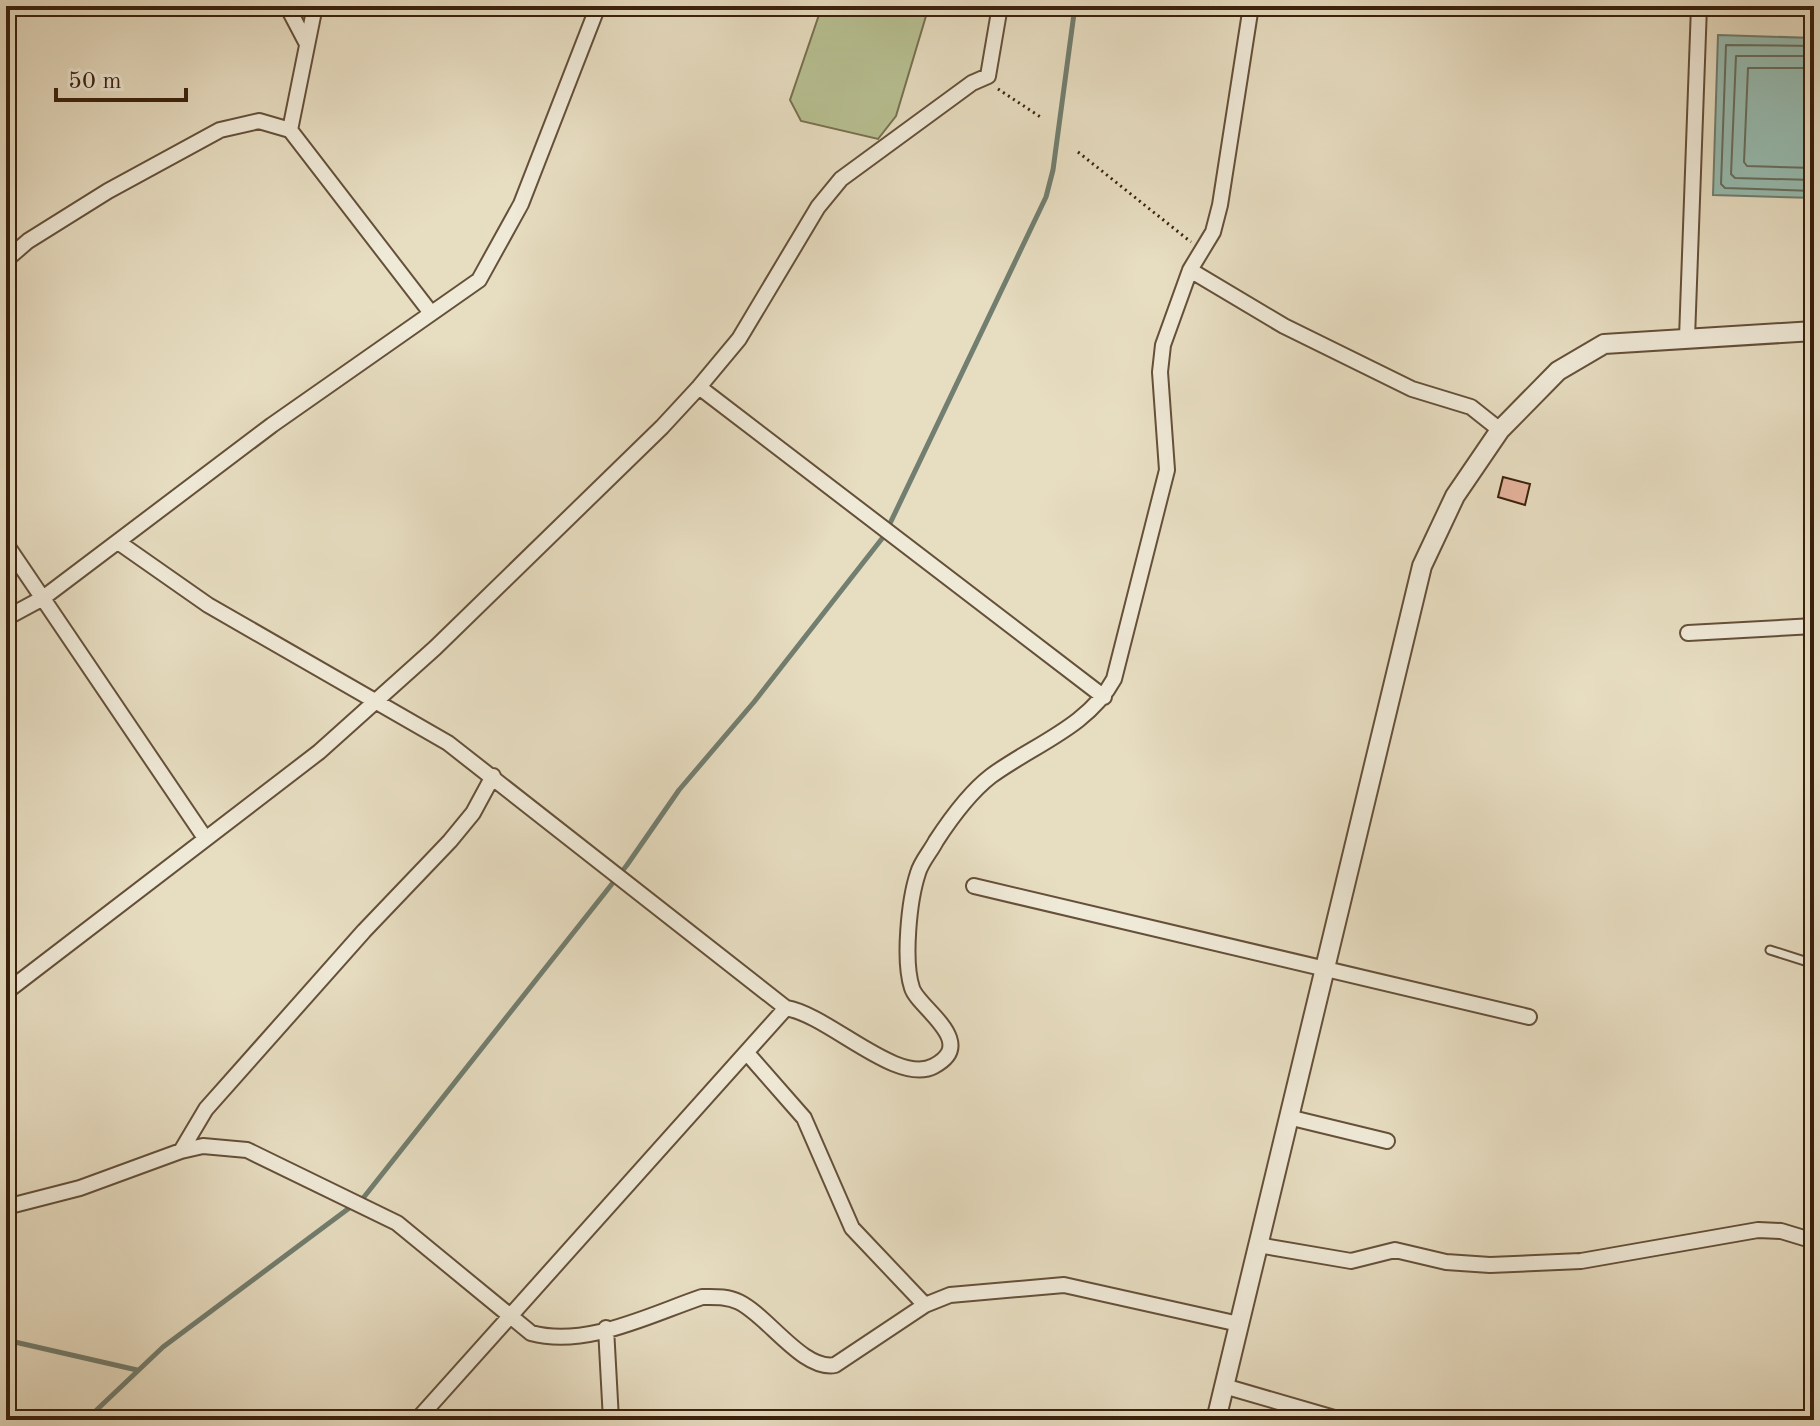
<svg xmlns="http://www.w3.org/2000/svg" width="1820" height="1426" viewBox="0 0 1820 1426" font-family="'Old Standard TT',serif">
	<rect width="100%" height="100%" fill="#e7ddc1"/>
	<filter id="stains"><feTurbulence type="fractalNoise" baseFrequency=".0025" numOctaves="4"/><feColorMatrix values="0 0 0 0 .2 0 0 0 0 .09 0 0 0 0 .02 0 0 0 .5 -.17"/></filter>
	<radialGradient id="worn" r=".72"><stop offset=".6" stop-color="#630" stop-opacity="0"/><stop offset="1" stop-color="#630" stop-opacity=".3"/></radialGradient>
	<path fill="#b7c092" stroke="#78704f" stroke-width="2" d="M822,6H929L896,116L878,139L801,121L790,100Z"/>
	<path fill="#97bcb1" stroke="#727e6f" stroke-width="2" d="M1718,35L1814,38V198L1713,195Z"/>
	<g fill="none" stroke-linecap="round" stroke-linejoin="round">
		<path stroke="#686e5e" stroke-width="2" d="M1814,46L1726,45L1721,184L1725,188L1814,191
			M1814,56H1736L1731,174L1735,178L1814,180
			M1814,68H1748L1744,162L1747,166L1814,168"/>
		<path stroke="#727e6f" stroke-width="5" d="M6,1340L137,1370
			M86,1420L163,1347L364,1197L627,865L679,790L754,702L884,536L1046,197L1053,170L1075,6"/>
	</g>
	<path fill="#e5b39d" stroke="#3a210c" stroke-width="2" d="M1503,477L1530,484L1525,505L1498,497Z"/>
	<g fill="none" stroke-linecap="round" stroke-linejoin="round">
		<defs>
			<path id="service" d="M1770,950L1814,964
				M1810,1332H1814"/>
			<path id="minor" d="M287,6L307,44
				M290,130L431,313
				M6,260L28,241L108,191L220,130L259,121L290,130L315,6
				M1190,270L1284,326L1412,389L1471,407L1500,430
				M1687,338L1699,6
				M699,387L1104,697
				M118,542L208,605L448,743L786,1008C829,1015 897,1086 934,1066C979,1042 918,1008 912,988C903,961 909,900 918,873C921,862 931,851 936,841C951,818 969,793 991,776C1033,745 1088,727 1114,679L1167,470L1160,372L1163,345L1190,270L1213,232L1220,205L1251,6
				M6,544L205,838
				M6,618L43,598L272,425L479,280L521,204L598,6
				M1688,633L1814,626
				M974,886L1529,1017
				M6,992L319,752L435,648L662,427L699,387L739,339L818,207L841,179L972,83L988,76L1000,6
				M747,1053L804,1118L852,1228L925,1305
				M1288,1117L1387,1141
				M181,1151L206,1109L364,931L450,841L473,813L493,776
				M6,1207L80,1188L181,1151L203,1146L247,1150L397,1223L531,1333C586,1348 649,1315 702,1297C714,1297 727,1296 739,1302C768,1316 803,1371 835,1365L925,1305L950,1295L1064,1285L1239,1324
				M1258,1245L1351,1261L1395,1250L1446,1262L1490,1265L1581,1261L1758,1230L1781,1231L1814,1241
				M606,1328L611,1420
				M1224,1386L1341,1420
				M417,1420L786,1008"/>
			<path id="tertiary" d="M1216,1420L1422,566L1455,496L1500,430L1558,371L1604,344L1814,331"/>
		</defs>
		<use href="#service" stroke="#655039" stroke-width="11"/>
		<use href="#minor" stroke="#655039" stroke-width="18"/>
		<use href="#tertiary" stroke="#655039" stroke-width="22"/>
		<path stroke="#3a210c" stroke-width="3" stroke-dasharray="2 4" stroke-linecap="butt" d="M998,89L1042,118
			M1078,152L1191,242"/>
		<use href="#service" stroke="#efe9d7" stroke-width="7"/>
		<use href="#minor" stroke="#efe9d7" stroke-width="14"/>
		<use href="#tertiary" stroke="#efe9d7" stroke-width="18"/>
	</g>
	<rect width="1820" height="1426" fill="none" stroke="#e7ddc1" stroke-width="32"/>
	<rect x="8" y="8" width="1804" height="1410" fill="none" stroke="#3a210c" stroke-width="4"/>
	<rect x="16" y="16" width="1788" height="1394" fill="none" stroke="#3a210c" stroke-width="2"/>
	<path d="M56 88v12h130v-12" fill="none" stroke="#3a210c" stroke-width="4"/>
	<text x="68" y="88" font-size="24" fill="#3a210c" stroke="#efe9d7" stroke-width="6" paint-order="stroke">50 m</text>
	<rect width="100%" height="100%" filter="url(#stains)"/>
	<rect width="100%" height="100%" fill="url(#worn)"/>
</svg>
